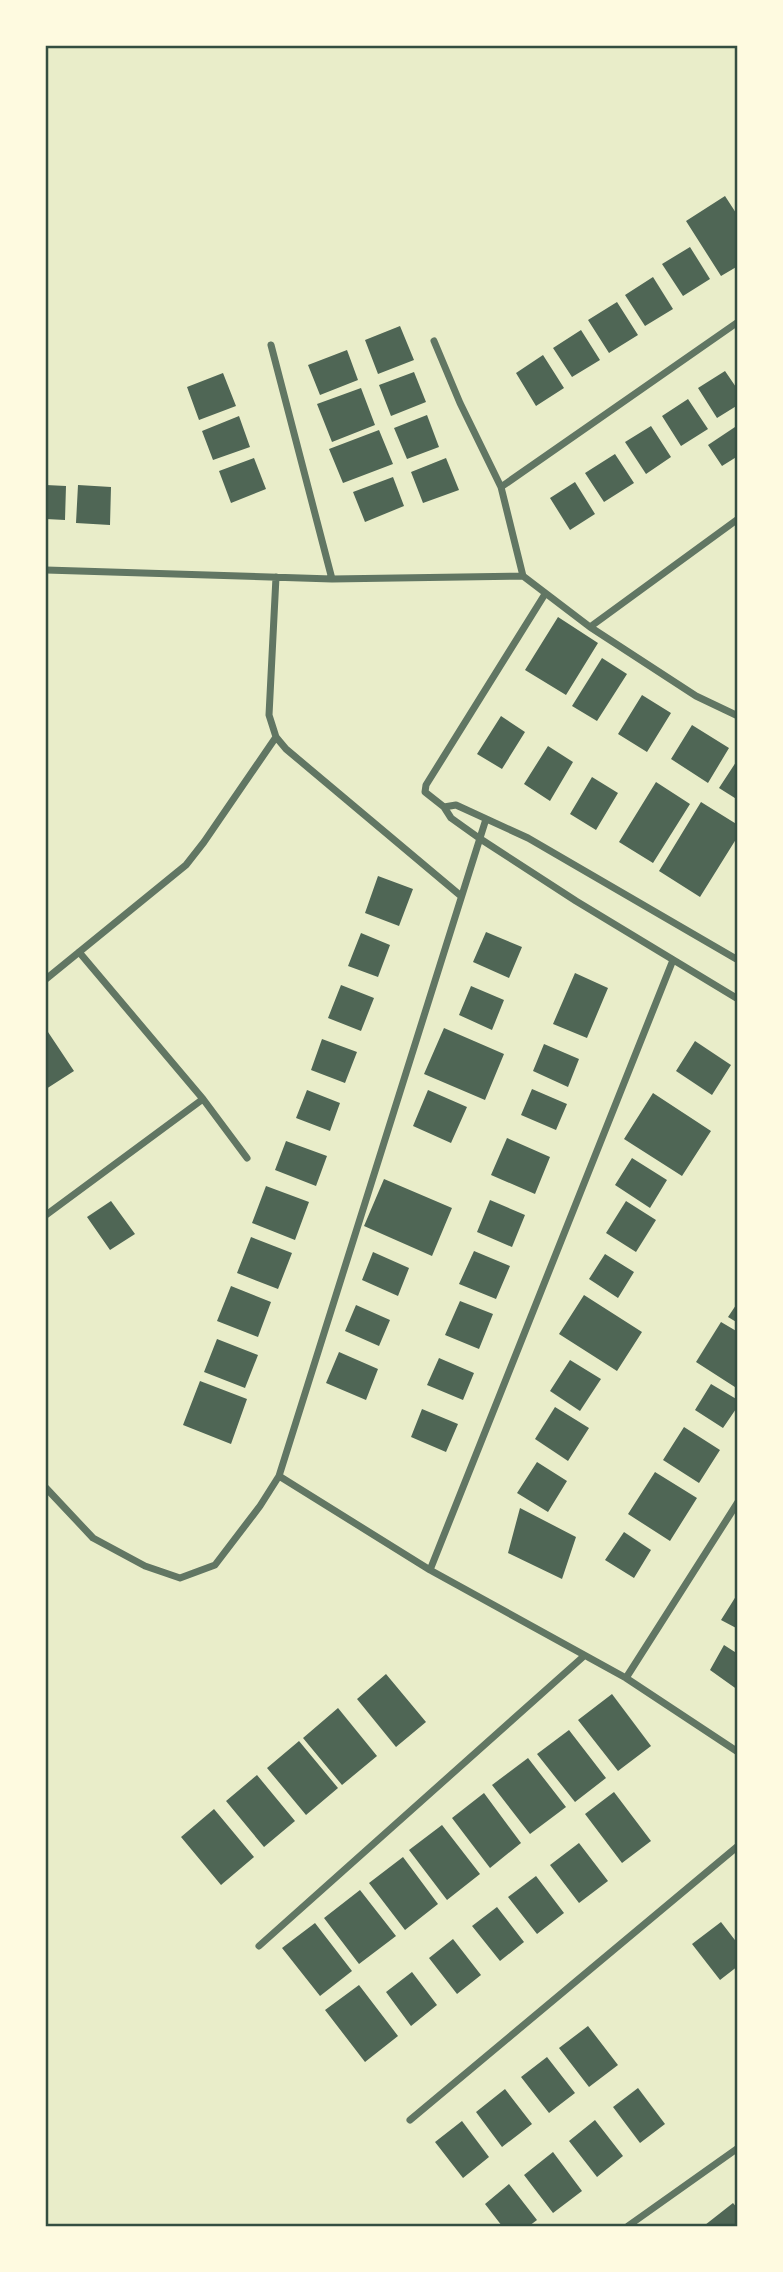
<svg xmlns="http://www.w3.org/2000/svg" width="783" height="2272" viewBox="0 0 783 2272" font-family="Lato,sans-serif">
	<rect width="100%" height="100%" fill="#e9edc9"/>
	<path fill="#4f6655" d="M725,196L738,216V266L721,276L686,221Z
		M690,247L710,279L683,296L662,264Z
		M653,277L673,309L645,326L625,295Z
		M617,302L638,335L609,353L588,320Z
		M400,326L414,360L378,374L365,340Z
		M581,330L600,360L572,377L553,348Z
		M347,350L358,380L320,395L308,365Z
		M543,355L564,388L536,406L516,373Z
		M725,371L738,390V405L717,418L698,388Z
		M414,372L426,402L391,416L379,385Z
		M223,373L236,406L199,420L187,387Z
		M361,388L375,425L332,442L317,404Z
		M688,399L708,429L681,446L662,416Z
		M427,415L439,447L407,459L394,428Z
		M239,416L250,447L213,460L202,431Z
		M738,425V456L722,466L708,445Z
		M651,426L671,457L646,474L625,442Z
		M379,430L393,464L343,483L329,449Z
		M615,454L634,483L604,502L585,473Z
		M254,458L266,489L231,503L219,471Z
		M446,458L459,490L423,503L411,472Z
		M393,477L404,506L365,522L353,492Z
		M575,482L595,514L570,530L550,498Z
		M46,485L66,486L65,520L46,519Z
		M78,485L111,487L110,525L76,523Z
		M558,617L598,643L566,695L525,670Z
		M602,658L627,674L597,721L572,706Z
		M642,695L671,713L647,752L618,734Z
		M501,716L525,732L502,769L477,754Z
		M692,725L729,748L708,783L671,759Z
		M548,746L573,762L550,801L524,784Z
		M738,759V800L719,788Z
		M592,777L618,793L596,830L570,814Z
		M656,782L690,804L653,863L619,842Z
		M701,802L738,825V836L700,897L659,871Z
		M378,876L413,889L399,926L365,913Z
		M486,932L522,947L509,978L473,962Z
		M361,933L390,945L378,977L348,966Z
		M575,973L608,988L587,1038L553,1024Z
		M341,985L374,998L361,1031L328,1018Z
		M471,986L504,1000L492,1030L459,1015Z
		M444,1028L504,1054L485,1100L424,1074Z
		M46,1029L74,1071L46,1089Z
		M322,1039L357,1052L345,1083L311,1070Z
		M695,1041L731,1065L712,1095L676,1071Z
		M544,1044L579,1059L568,1087L533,1071Z
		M532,1089L567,1104L556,1130L521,1115Z
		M307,1090L340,1103L330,1131L296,1118Z
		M428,1090L467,1107L451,1143L413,1126Z
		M653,1093L711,1131L682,1176L624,1139Z
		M507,1138L550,1157L535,1194L491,1175Z
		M286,1141L327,1156L316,1186L275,1170Z
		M632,1158L667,1180L650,1208L615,1185Z
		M384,1179L452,1208L432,1256L364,1226Z
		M266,1186L309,1202L295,1240L252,1223Z
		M490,1200L525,1215L512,1247L477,1232Z
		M111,1201L135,1234L110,1250L87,1217Z
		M626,1201L656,1220L636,1252L606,1233Z
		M251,1237L292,1253L278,1289L237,1273Z
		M474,1251L510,1266L496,1299L459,1284Z
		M373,1252L409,1268L398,1296L362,1280Z
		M605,1254L634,1272L618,1298L589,1279Z
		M231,1286L271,1302L258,1337L217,1321Z
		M584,1295L642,1332L617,1371L559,1334Z
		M460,1301L493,1314L479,1349L445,1335Z
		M738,1302V1323L728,1317Z
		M356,1305L390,1320L379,1346L345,1331Z
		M721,1322L738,1332V1389L696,1362Z
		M217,1339L258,1355L245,1388L204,1372Z
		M339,1352L378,1369L366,1400L326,1383Z
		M439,1358L474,1373L463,1400L427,1385Z
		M570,1360L601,1379L580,1411L550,1391Z
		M200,1381L247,1399L231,1444L183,1425Z
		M711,1384L738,1400V1406L723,1428L695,1410Z
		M555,1407L589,1428L568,1461L535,1439Z
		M422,1409L458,1424L446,1452L411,1437Z
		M684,1427L720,1450L699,1483L663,1460Z
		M537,1462L567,1481L548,1512L517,1493Z
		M655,1472L697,1498L670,1541L628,1514Z
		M520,1508L576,1537L562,1579L508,1553Z
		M624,1532L651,1550L634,1578L605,1560Z
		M738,1593V1629L721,1620Z
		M724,1645L738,1654V1690L710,1670Z
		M386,1674L426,1722L396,1747L357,1699Z
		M612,1694L651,1746L618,1771L578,1720Z
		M338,1708L377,1756L342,1785L303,1738Z
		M569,1730L606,1778L575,1802L537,1754Z
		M299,1741L338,1788L306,1815L267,1768Z
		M528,1758L566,1807L530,1834L492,1785Z
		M257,1775L295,1821L264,1847L226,1801Z
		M614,1792L651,1841L622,1863L585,1814Z
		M484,1793L521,1843L490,1868L452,1818Z
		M214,1809L254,1857L221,1885L181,1837Z
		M442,1825L480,1874L447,1900L409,1850Z
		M579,1843L608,1881L579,1903L550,1865Z
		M403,1857L438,1904L405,1930L369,1883Z
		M536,1876L564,1913L537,1934L508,1897Z
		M360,1890L396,1936L359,1964L324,1918Z
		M497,1907L524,1942L500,1961L472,1926Z
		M721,1922L738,1944V1966L720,1980L692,1944Z
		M315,1923L352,1971L320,1996L282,1948Z
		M453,1939L481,1975L457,1994L429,1958Z
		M412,1972L437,2005L411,2026L386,1992Z
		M359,1985L398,2036L365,2062L325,2010Z
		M588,2026L618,2065L589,2087L559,2048Z
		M547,2057L575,2093L549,2113L521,2077Z
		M638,2088L665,2124L640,2143L613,2107Z
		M505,2089L532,2124L502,2147L476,2112Z
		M595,2120L623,2156L597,2177L569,2141Z
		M462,2121L489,2157L463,2178L435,2142Z
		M553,2152L582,2191L553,2213L524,2175Z
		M509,2184L537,2220L529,2226H502L485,2204Z
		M733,2203L738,2209V2226H706L705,2225Z"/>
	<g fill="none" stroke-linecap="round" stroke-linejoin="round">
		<path stroke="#617663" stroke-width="7" d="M434,341L460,403L501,487L523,576
			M271,345L332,579
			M501,487L738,322
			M46,570L332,579L523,576L590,627L696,696L738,716
			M276,577L269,715L276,737L286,749L461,896
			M545,594L426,785L425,792L444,807L451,818L479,838L576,901L738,999
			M590,627L738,519
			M444,807L456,805L528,838L738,960
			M79,952L203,1099L247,1158
			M46,979L186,865L204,842L276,737
			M46,1215L203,1099
			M279,1476L430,1570L626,1678L738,1752
			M46,1488L93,1538L145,1566L180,1578L215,1565L260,1506L279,1476L486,819
			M430,1570L673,960
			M626,1678L738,1502
			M259,1946L584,1656
			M410,2120L738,1846
			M628,2226L738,2148"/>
	</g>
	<rect width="783" height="2272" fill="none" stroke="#fefae0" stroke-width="94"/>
	<rect x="47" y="47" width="689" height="2178" fill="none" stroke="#344e41" stroke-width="2.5"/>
</svg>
